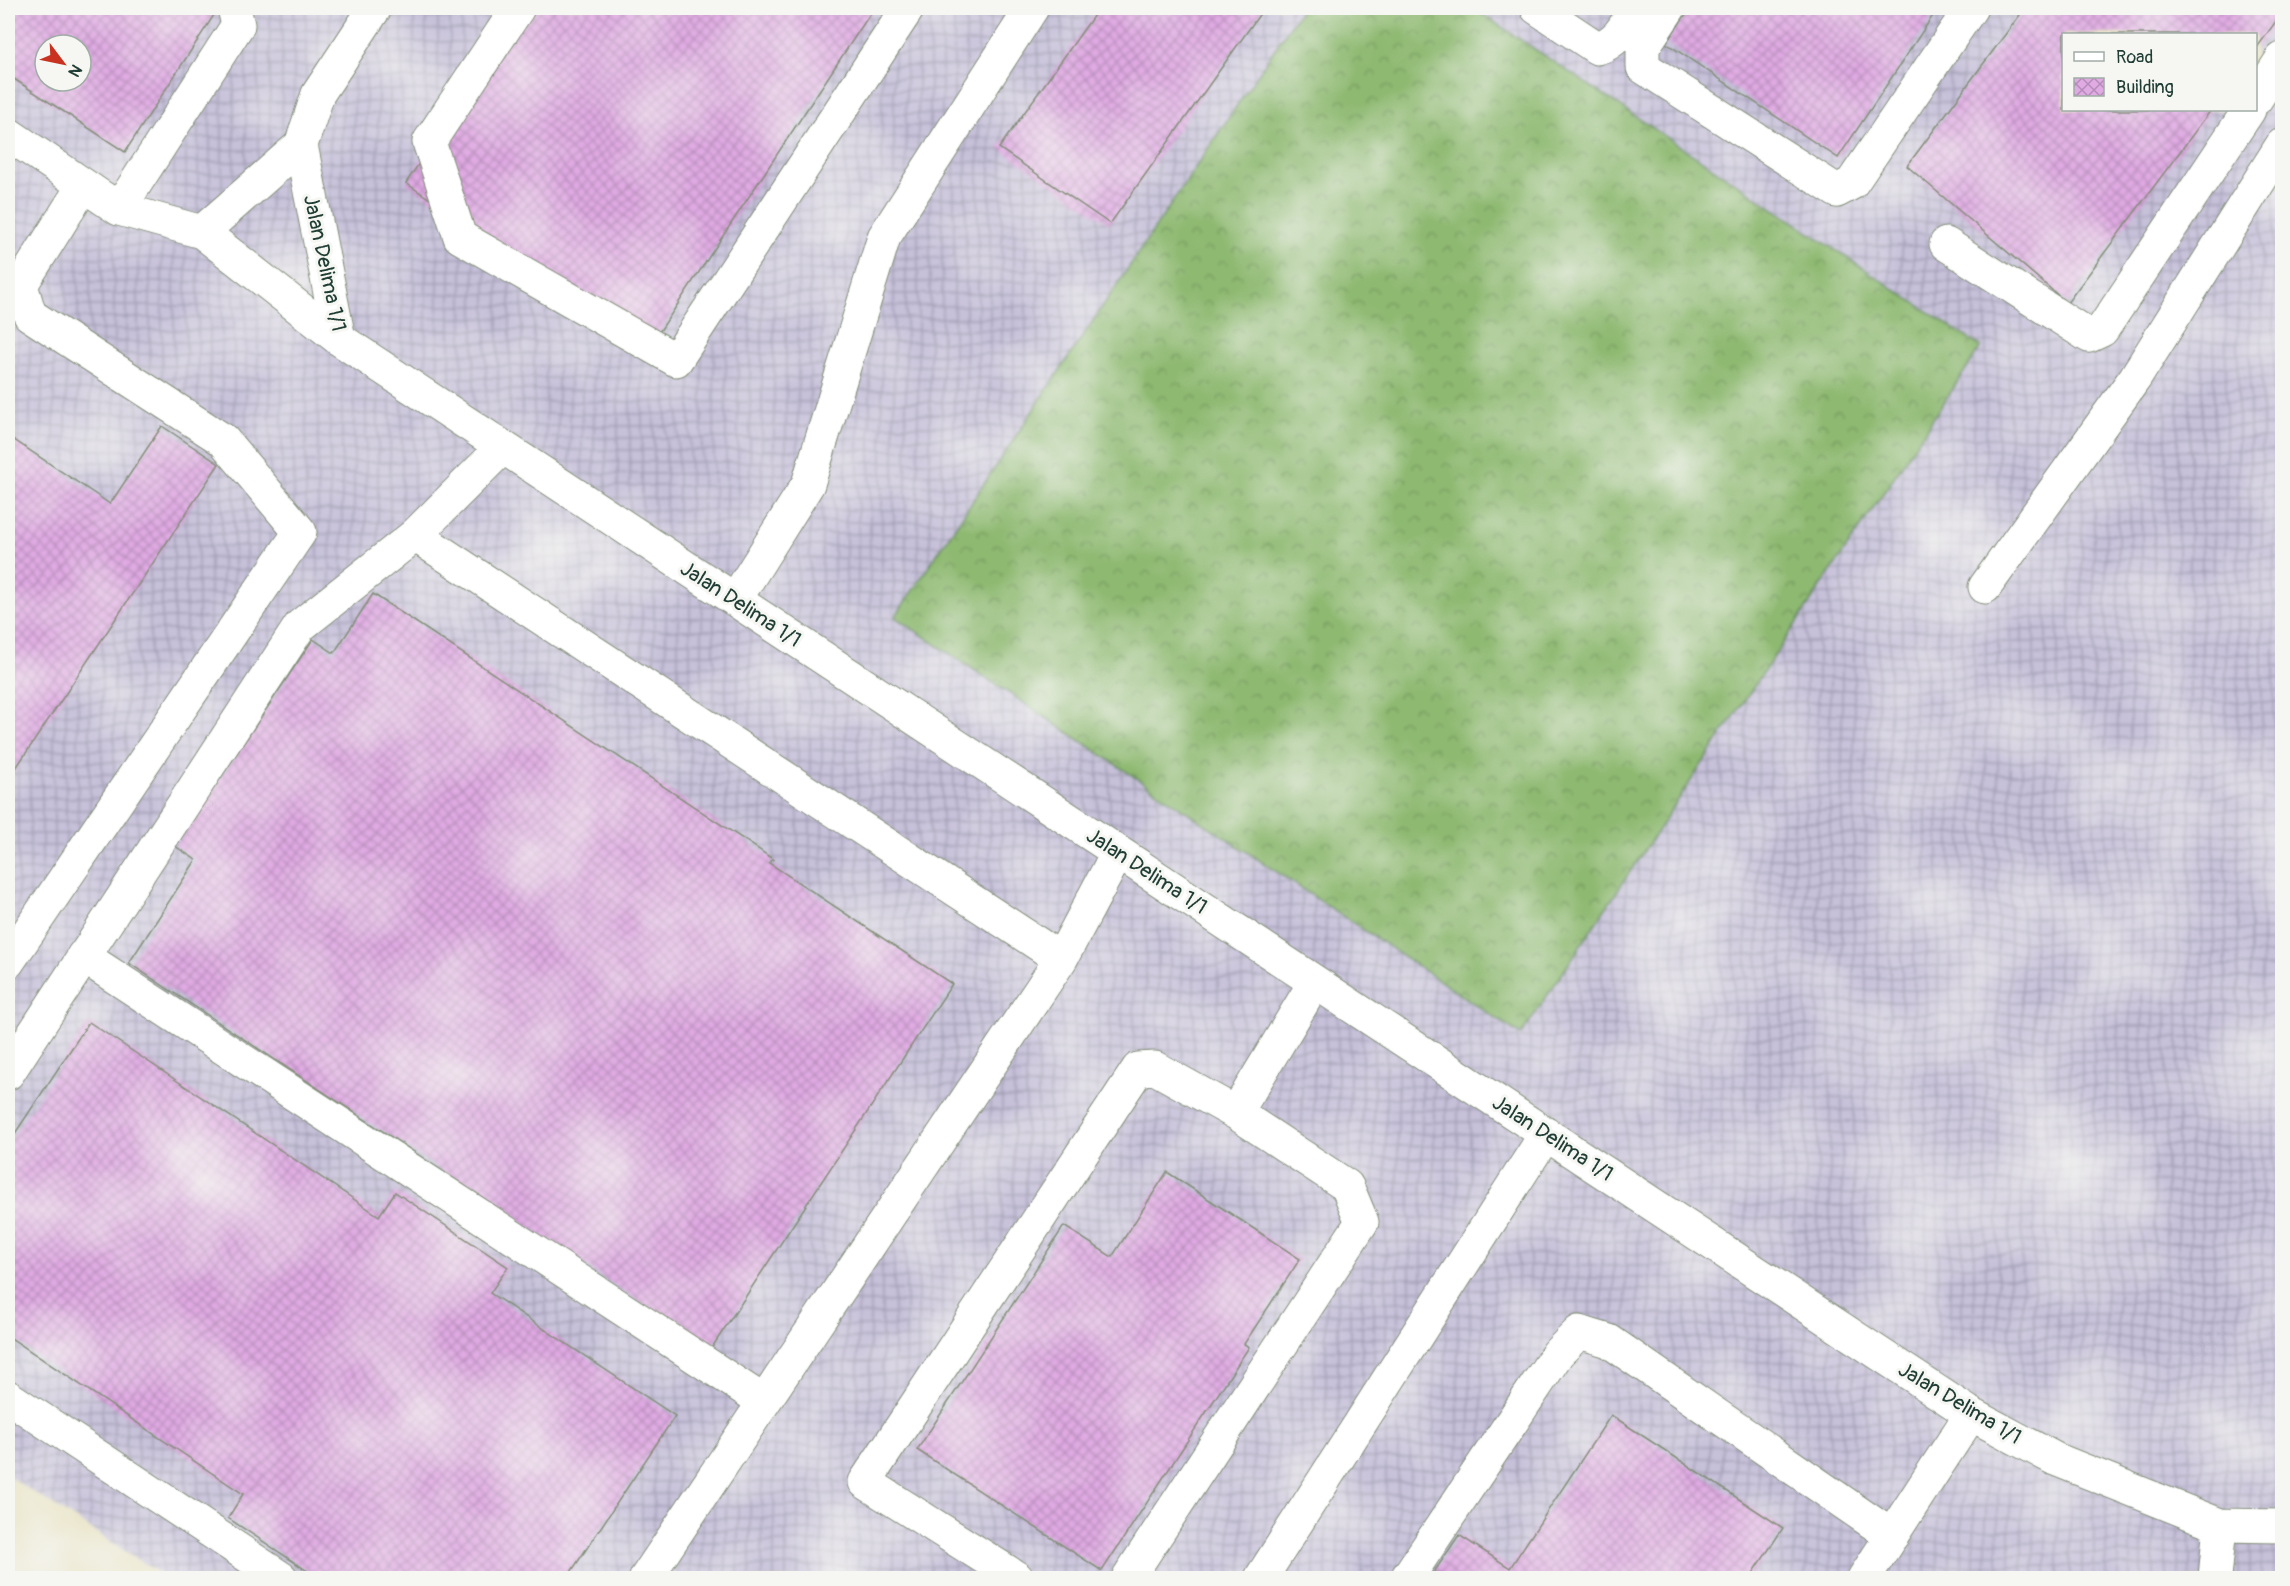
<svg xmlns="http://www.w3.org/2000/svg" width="2290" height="1586" viewBox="0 0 2290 1586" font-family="Pangolin,sans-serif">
	<defs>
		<pattern id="industrial-grid" width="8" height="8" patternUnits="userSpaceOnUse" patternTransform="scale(1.5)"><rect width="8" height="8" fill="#c6c0d9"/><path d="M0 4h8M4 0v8" fill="none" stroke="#a09db1"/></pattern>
		<pattern id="forest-crowns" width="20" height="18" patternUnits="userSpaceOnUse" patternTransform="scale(1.5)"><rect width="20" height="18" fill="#8eb971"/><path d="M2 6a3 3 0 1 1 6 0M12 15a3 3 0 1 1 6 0" fill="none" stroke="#73985e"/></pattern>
		<pattern id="building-cross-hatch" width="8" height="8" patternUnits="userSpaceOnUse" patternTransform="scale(1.5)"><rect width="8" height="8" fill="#e0aae3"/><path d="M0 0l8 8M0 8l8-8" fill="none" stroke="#b58cb9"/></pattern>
	</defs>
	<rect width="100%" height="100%" fill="#f6f6f2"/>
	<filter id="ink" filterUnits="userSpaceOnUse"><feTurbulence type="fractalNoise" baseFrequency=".0167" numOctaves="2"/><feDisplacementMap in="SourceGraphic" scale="12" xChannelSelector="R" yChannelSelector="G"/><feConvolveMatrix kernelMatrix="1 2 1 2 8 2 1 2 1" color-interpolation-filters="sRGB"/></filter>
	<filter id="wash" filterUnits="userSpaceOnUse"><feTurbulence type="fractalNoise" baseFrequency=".008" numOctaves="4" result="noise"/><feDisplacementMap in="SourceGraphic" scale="24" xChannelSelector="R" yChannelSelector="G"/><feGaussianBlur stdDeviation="1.35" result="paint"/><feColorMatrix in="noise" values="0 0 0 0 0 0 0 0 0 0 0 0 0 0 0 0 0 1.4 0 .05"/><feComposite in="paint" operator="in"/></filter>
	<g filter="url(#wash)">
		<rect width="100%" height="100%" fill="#e7e1bf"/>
		<path fill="url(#industrial-grid)" fill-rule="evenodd" d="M8,8H2282V1578H167L8,1476ZM2064,34H2256V110H2064ZM45,45H81V81H45Z"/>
		<path fill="url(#forest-crowns)" stroke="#567b52" stroke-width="1.5" d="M1302,8H1473L1981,347L1521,1035L895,617Z"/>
		<g id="blocks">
			<path fill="url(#building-cross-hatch)" fill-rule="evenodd" d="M8,8H215L218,9L125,152L8,75ZM45,45H81V81H45Z
				M522,8H874L650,346L406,183Z
				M1099,8H1264L1110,224L999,148Z
				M1690,8H1938L1838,158L1666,43Z
				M2025,8H2282V13L2256,49V34H2064V110H2211L2067,303L1907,166Z
				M162,426L219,464L8,780V436L110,504Z
				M373,594L773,859L769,863L952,984L711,1349L129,963L196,860L175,846L313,639L334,653Z
				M89,1022L379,1216L395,1192L508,1267L490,1293L675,1416L567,1578H398L389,1573L385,1578H335L332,1576L330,1578H318L228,1518L243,1494L8,1336V1144Z
				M1167,1172L1300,1259L1244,1344L1249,1347L1102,1571L917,1450L1064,1226L1112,1257Z
				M1611,1415L1783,1528L1750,1578H1430L1459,1535L1510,1568Z"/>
		</g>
	</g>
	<g filter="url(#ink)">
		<use href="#blocks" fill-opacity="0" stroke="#838f7a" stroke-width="1.5"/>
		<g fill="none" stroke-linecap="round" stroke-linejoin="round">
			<defs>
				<path id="minor" d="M518,8L429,142L460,237L676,360L908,8
					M1537,8L1597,48C1618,43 1625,25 1636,8
					M1669,8L1643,47V67L1837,191L1852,183L1971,8
					M2256,99L2282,59
					M8,134L119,209L202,232L339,339L1971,1414L2055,1459L2220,1525L2282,1526
					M119,209L238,25L234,8
					M202,232L301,145
					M1946,244L2089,336L2102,330L2249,110
					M339,339L301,145L318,94L375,8
					M415,535L1061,959L646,1578
					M1985,587L2135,378L2282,145
					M735,600L808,484L884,237L1032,8
					M83,956L763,1401
					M1061,959L1118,852
					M8,962L300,532L223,440L30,315L21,285L83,186
					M8,1073L300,626L415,535L503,447
					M1236,1113L1315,982
					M8,1397L281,1578
					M1017,1578L865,1482L1138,1069L1155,1068L1236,1113L1347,1186L1362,1222L1128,1578
					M1261,1578L1546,1134
					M1407,1578L1558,1353L1579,1332L1609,1341L1892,1536
					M1864,1578L1971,1414
					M2215,1578L2220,1525"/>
			</defs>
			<use href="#minor" stroke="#838f7a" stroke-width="35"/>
			<use href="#minor" stroke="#fff" stroke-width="33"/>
		</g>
	</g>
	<g text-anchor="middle" stroke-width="6" stroke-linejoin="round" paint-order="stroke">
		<g font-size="21" fill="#1f3d34" stroke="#f6f6f2">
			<text transform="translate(325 263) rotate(78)" y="7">Jalan Delima 1/1</text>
			<text transform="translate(741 604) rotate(33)" y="7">Jalan Delima 1/1</text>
			<text transform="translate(1147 871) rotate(33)" y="7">Jalan Delima 1/1</text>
			<text transform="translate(1553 1138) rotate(33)" y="7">Jalan Delima 1/1</text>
			<text transform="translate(1960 1403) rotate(31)" y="7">Jalan Delima 1/1</text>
		</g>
	</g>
	<rect width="2290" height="1586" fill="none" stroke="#f6f6f2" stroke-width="30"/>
	<rect x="2062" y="33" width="195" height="78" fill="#f6f6f2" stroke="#a0aca6" stroke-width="1.5"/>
	<rect x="2074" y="52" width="30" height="9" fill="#ffffff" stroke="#a0aca6" stroke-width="1.5"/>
	<text x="2116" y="63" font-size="18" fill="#1f3d34">Road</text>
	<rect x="2074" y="78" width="30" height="18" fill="url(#building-cross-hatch)" stroke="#a0aca6" stroke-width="1.5"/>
	<text x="2116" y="93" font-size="18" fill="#1f3d34">Building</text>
	<g transform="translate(63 63) rotate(122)"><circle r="28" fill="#f6f6f2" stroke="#a0aca6" stroke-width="1.5"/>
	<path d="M0-4.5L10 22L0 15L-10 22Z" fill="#c8321e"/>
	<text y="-9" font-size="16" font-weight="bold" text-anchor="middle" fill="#1f3d34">N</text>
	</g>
</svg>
